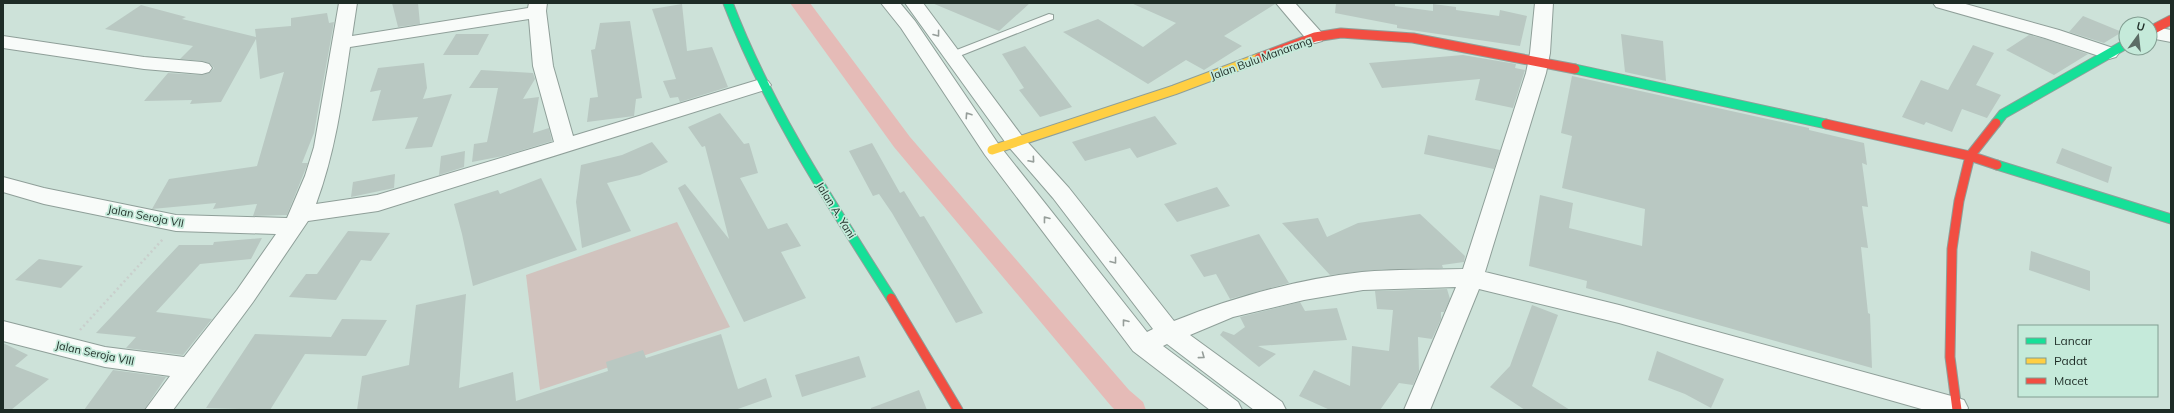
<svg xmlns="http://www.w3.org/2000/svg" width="2174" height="413" viewBox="0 0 2174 413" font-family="Mulish,sans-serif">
	<rect width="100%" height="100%" fill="#cde2d9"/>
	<path fill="#d1c3be" d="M677,222L730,327L540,390L526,275Z"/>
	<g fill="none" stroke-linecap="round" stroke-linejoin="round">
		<path fill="#e5bbb7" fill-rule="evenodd" d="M790,3H810L910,137L1129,390L1143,402L1146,410H1115L1111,406L894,147Z"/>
	</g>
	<path fill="#b9c8c2" d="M392,3H418L420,24L398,27Z
		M932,3H1030L999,31Z
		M1131,3H1275V4L1224,36L1242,46L1204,70L1186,60L1148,84L1063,32L1098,19L1143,47L1176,23Z
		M1336,3H1395V6L1433,11V4L1456,7V10L1499,16L1500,10L1527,16L1520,46L1397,28V25L1335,13Z
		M682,4L687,51L712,47L728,87L680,102L678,97L670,98L663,81L676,79L652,9Z
		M141,5L186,17L182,19L256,37L255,29L291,26V18L327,13L329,23L334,22L314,133L302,163H308L287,215L253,216L257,204L213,209L216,203L152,209L169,179L257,166L284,72L260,79L256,39L221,102L190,104L192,100L144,101L168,73L202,75L209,73L214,68L209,63L202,61L180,59L193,46L105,29Z
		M2083,16L2122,32L2104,43L2069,32Z
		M630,21L642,98L636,99L634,116L587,122L590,98L598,97L591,50L595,49L600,23Z
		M456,34H489L478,55H443Z
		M1621,34L1663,41L1666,81L1625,72Z
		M2029,35L2045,39L2088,54L2054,75L2006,50Z
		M1973,45L1994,53L1976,85L2001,95L1987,118L1962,109L1952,132L1926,122L1924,125L1902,117L1921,80L1948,90Z
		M1025,46L1072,107L1040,117L1019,90L1024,88L1002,54Z
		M1463,55L1516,64L1515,68L1525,70L1513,108L1475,100L1480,79L1382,88L1369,63Z
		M424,63L427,88L423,99L452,94L432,147L405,149L418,117L372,121L381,90L370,92L378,68Z
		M481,70L533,73L535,79L523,99L539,97L533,133L549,128L552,141L503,156L472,162L474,144L487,142L498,88H469Z
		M1572,76L1809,128V130L1864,143L1867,165L1862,163L1868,207L1862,206L1868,248L1861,247L1868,313L1870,314L1872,368L1586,288L1587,281L1529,266L1540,195L1573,203L1569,228L1642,246L1645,209L1562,188L1572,136L1561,133Z
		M720,113L744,144L749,143L758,173L740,178L768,229L787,223L801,246L781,252L806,298L744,322L678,188L685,184L729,239L705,146L702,147L688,127Z
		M1155,116L1177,144L1137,158L1130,148L1085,161L1072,142Z
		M1428,135L1500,150L1494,169L1424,154Z
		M652,142L668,162L640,175L607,183L631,231L582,248L576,202L581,165L622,155Z
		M872,143L900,193L904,191L920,217L924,216L983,313L956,323L892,213L879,194L873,196L849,151Z
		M2062,148L2112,167L2108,183L2056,163Z
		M465,151L464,167L439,175L441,156Z
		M395,174L394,188L351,197L353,182Z
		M541,178L577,250L473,286L462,234L454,204L498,190L500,194Z
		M1217,187L1230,206L1177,222L1164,204Z
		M1420,214L1465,256L1464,262L1442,265L1443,268L1374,270L1330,275L1282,223L1318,218L1327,237L1358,223Z
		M348,231L390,233L371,261L361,260L336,300L289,297L306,274H317Z
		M1259,234L1289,283L1230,299L1216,274L1204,277L1190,255Z
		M262,238L251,259L200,264L156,312L212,319L183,355L126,348L136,337L96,333L179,245H213L214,242Z
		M2031,251L2090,271V291L2029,270Z
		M39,259L83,266L61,288L15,280Z
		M1447,289L1450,299L1444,312H1441V319L1432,339L1418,337L1419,371L1413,385L1399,383L1380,410H1330L1299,396L1314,370L1350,386L1352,346L1389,351L1393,310L1377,309L1375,291Z
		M466,294L459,388L513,372L516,401L608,371L606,362L643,350L646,358L721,334L738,389L766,378L772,397L735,410H357L362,376L409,365L416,305Z
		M1300,302L1305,311L1337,308L1347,340L1258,346L1276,354L1259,367L1220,335L1223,331L1234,335L1245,327L1240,317Z
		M1532,305L1558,315L1532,386L1570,410H1525L1490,387L1510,366Z
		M342,319L387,320L366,356L305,354L270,410L206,408L255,334L331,337Z
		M3,343L28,355L15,366L49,379L11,410H3Z
		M1657,351L1724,379L1711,408L1685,394L1648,380Z
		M859,356L866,377L802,397L795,375Z
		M113,370L166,377L144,410H84Z
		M919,390L927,410H871V408Z"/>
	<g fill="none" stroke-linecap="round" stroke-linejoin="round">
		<defs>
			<path id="lane" d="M1049,14L1053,15V19L957,57L953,58L948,55L949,53Z"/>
			<path id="street" d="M339,3H357L352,36L528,8L529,3H547L546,11L553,66L573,136L761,79L768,81L771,85L768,89L378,211L308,221L253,302L173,410H145L170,376L105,367L3,341V321L105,347L184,357L237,290L276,234L176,231L44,204L3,192V177L44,188L176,215L287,218L305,176L314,147ZM529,19L533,66L554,142L377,195L316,204C335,153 342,101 350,47Z
				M881,3H900L915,21L999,145L1147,332L1153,329L1053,198L1008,146L905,3H923L1022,136L1069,188L1174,321C1234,297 1298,279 1362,272C1395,269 1430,270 1463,269L1526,73L1530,53L1535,3H1553L1550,53L1546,73L1485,272L1619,305L1955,397L1964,400L1968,408L1967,410H1925L1619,323L1479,289L1430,410H1404L1456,287L1363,290L1304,300L1233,317L1190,335L1282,402L1286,410H1254L1167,344L1163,346L1238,402L1242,410H1210L1133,351L985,155L901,28Z
				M1276,3H1295L1322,33L1324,37L1322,41L1315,43L1308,41Z
				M1933,3H1962L2059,30L2116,49L2119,53L2116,57L2109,59L2102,57L2045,38L1936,7Z
				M2150,26L2171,30V42L2150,38Z
				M3,36L144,57L202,62L209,64L212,68L209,72L202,74L144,69L3,48Z"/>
			<path id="fast" d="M728,3C769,110 830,202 891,298
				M1575,69L1826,124
				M1996,123L2003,114L2126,44
				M1997,165L2171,219"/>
			<path id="slow" d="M992,150L1174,90L1259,58"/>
			<path id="jam" d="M2150,31L2171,20
				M1259,58L1315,37L1341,33L1413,38L1575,69
				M1826,124L1970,156L1997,165
				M891,298L958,410
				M1957,410L1950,357L1952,249L1959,201L1970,156L1996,123"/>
		</defs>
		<use href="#lane" stroke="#8f9f99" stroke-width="2"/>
		<use href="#street" stroke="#8f9f99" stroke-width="2"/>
		<use href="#fast" stroke="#8f9f99" stroke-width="11"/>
		<use href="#slow" stroke="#8f9f99" stroke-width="11"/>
		<use href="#jam" stroke="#8f9f99" stroke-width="11"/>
		<path stroke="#c9cfcc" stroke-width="2.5" stroke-dasharray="2 3" stroke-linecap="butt" d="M80,330L163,239"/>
		<use href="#lane" fill="#f8fbf9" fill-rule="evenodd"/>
		<use href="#street" fill="#f8fbf9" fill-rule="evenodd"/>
		<use href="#fast" stroke="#16e098" stroke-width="9"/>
		<use href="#slow" stroke="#ffcf43" stroke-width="9"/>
		<use href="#jam" stroke="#f24e42" stroke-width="9"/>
	</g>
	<defs><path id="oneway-chevron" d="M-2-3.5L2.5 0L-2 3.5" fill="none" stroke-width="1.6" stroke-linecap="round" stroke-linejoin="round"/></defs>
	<g stroke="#969e9a">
		<use href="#oneway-chevron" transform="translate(937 34) rotate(53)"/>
		<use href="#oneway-chevron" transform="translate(968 115) rotate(-124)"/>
		<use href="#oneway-chevron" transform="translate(1032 160) rotate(49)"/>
		<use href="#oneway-chevron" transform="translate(1046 219) rotate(-128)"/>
		<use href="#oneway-chevron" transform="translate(1114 261) rotate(52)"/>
		<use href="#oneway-chevron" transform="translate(1125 322) rotate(-128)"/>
		<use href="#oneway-chevron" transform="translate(1202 356) rotate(36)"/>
	</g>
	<g text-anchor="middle" stroke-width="3.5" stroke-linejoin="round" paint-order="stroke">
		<g font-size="11" fill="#1e2c26" stroke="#c5eada">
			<text transform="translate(1261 58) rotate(-20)" y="4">Jalan Bulu Manarang</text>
			<text transform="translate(836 210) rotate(58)" y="4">Jalan A. Yani</text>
			<text transform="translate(146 216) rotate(11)" y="4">Jalan Seroja VII</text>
			<text transform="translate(95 353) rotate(12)" y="4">Jalan Seroja VIII</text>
		</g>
	</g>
	<rect width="2174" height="413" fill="none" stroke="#1e2c26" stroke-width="8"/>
	<rect x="2018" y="325" width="140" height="72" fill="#c5eada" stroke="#829e92"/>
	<rect x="2026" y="338" width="20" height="6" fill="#16e098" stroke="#829e92"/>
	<text x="2054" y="345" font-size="12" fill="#1e2c26">Lancar</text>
	<rect x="2026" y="358" width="20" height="6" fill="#ffcf43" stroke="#829e92"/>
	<text x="2054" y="365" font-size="12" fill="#1e2c26">Padat</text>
	<rect x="2026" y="378" width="20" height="6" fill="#f24e42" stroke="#829e92"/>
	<text x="2054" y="385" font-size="12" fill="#1e2c26">Macet</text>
	<g transform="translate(2138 36) rotate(15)"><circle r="19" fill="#c5eada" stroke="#829e92"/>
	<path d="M0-3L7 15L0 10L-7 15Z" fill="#5b6c65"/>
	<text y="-6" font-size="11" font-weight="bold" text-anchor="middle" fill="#1e2c26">U</text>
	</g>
</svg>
